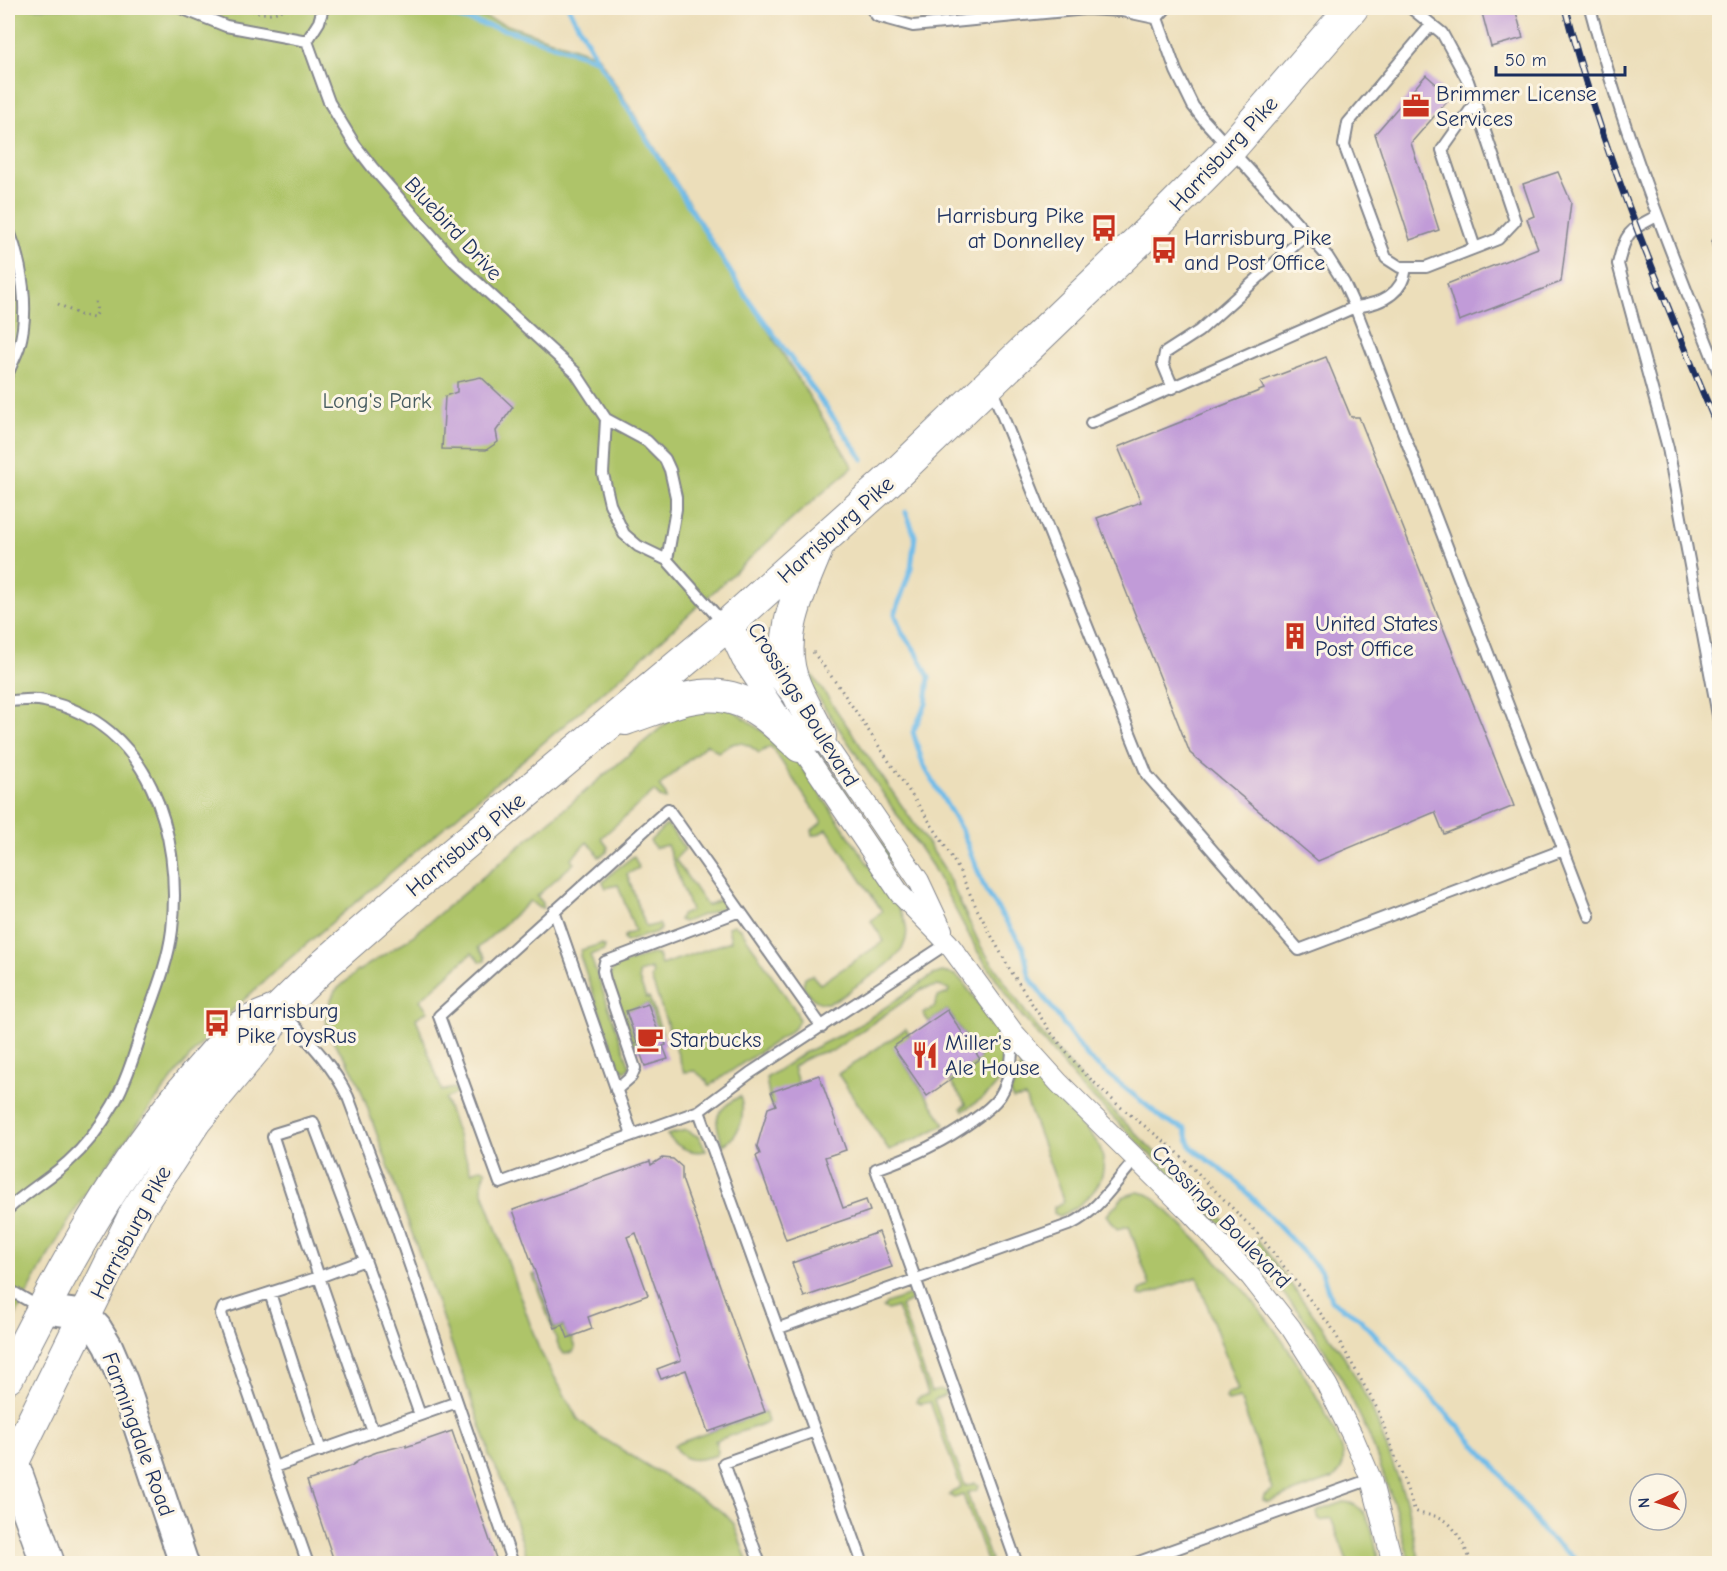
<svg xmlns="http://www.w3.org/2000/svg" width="1727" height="1571" viewBox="0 0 1727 1571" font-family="'Comic Neue',sans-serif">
	<rect width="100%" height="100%" fill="#fcf5e5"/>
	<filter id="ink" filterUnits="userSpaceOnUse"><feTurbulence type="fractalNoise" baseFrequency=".0167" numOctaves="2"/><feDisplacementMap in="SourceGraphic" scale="12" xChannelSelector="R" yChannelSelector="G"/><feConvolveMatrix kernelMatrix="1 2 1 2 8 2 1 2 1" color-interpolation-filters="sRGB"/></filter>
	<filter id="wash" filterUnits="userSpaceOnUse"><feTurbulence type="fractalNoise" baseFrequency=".008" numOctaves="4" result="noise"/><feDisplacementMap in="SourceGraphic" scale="24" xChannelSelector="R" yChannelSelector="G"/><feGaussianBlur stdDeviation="1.35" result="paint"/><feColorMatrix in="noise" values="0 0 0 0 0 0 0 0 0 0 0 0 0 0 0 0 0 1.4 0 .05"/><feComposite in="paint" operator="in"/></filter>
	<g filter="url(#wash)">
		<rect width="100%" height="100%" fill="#ecdeba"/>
		<path fill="#aec469" stroke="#647a64" stroke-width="1.5" d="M8,8H457L598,56L853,467L800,512L623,675L276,970L217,1025L183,1065L86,1192L41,1268L8,1330Z
			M800,671L813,676L928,844L944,868L981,947L1026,1013L1046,1039L1097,1095L1250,1246L1257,1239L1344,1356L1371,1406L1406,1500L1420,1563H1410L1394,1504L1369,1435L1342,1379L1310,1326L1247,1249L1082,1087L1021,1015L978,952L932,866Z
			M767,678L909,883V885H906L764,680Z
			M726,705L788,750L803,769L899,909C923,947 886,966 859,984C850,990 838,1002 827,1003C815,1004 808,995 803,985L805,977L812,975L820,984L884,941L871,921L882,911L827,829L817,835H813L812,830L822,822L771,746L759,753C743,739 735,740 718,752L707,744L659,786L666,795V799L661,798L654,791L601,838L608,847L607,852L599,857L596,853L597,852L587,842L571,859L574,863L537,896L543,903V908H539L530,901L478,948L485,957V961L481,962L472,953L420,1000L428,1011L416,1018L442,1091L453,1088L457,1090L455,1094L445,1099L471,1172L482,1168L486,1171L482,1183V1189L539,1349L578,1419L596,1434L723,1512L734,1524L748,1563H529L500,1475L489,1456L487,1444L359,1084L348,1062L332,1040L327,1027L326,1010L335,991L358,971L409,939L675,716Z
			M668,825L685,849L675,859L707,906L719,900L723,904L722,908L684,922L679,920L681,915L691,911L667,845L655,848L650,841L665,826Z
			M634,856L639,868L627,874L646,927L659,924L661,928L659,931L626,942L624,940V936L635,931L618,885L606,888L603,882L614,871Z
			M734,925L740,928L796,1011L799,1020L795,1028L709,1086L706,1080L695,1071L684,1072L651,978L653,973L651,969L639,973V979L646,998L649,997L662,1033L659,1034L648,1004L627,1011L637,1043L633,1045L610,975L614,968L617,966L652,954L658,955L661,965L731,941L728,927Z
			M601,944L605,946L604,950L590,955L629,1064L630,1067L626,1071L619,1067L580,956L581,950Z
			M942,972L955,975L962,981C982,1010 1026,1054 993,1089C985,1098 973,1104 963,1111L961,1108L966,1104L949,1080L980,1058L947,1010L929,1022L923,1014L934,1007L938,997L948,993L949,989L938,986L922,989L832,1051C817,1052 805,1057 793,1067L798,1083L776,1105L771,1106L766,1078L804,1053L856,1027L933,975Z
			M906,1029L910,1036L894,1048L945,1124L921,1137L889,1150L838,1074Z
			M1021,1065L1025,1066L1097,1142C1116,1176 1089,1203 1059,1216L1054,1213V1207L1064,1202L1025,1097L1013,1099L1010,1094Z
			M740,1096C746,1114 741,1135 723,1145C713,1117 714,1112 740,1096Z
			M686,1130L699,1137L706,1151C690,1154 677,1147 667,1135Z
			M1138,1192L1147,1194L1153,1197C1187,1231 1222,1263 1252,1300C1282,1337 1308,1378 1329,1420C1337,1439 1354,1461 1334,1478L1268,1502L1263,1500L1264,1495L1273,1490L1240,1398L1228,1401L1226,1398L1228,1393L1238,1390L1197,1277L1143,1296L1139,1295L1140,1290L1150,1286L1129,1226L1117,1229L1107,1215L1123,1197Z
			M536,1274L555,1328L563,1325L568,1338L571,1337L575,1348L573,1352L564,1354L559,1347L533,1275Z
			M907,1296H910L911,1301L901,1306L931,1392L941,1390L946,1392L944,1396L934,1400L965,1486L975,1483L979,1485L977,1490L967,1493L991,1560L987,1561L963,1495L954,1498L949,1495L952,1491L961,1487L930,1402L921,1404L916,1402L918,1398L928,1394L897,1307L888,1310L883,1308L886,1303Z
			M765,1412L768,1422L715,1441L718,1451L717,1455C700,1460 682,1465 674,1445Z
			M1344,1502C1372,1504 1374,1541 1379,1563H1348L1331,1518L1322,1521L1319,1520L1317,1513L1318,1511Z"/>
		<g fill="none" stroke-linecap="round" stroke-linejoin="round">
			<path stroke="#6fbce9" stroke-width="5" d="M431,8L437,12L517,33L598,60
				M569,8L598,61L741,289L863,459
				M906,512L915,536L911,568L895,614L902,633L917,653L929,677L926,704L913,732L923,764L963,833L985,889L1023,947L1030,978L1089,1059L1166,1121L1185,1129L1191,1147L1235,1180L1322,1272L1331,1300L1359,1318L1492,1463L1545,1534L1582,1564"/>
		</g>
		<g id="blocks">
			<path fill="#c19bd8" d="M1470,8H1515L1523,38L1491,47L1481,9L1471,11Z
				M1426,75L1451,97L1411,143L1439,230L1410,240L1375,134Z
				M1558,172L1571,202L1561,282L1459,321L1447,284L1538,248L1527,219L1534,216L1523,184Z
				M1326,357L1351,417H1359L1514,806L1444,834L1435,812L1318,861L1190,753L1097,518L1141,502L1118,447L1264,389L1260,382Z
				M481,377L513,407L496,431L498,442L486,450L442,449L445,396L457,392V382Z
				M648,1004L659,1034L662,1033L666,1045L663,1046L668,1059L645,1066L640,1052L636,1053L633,1045L637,1043L626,1011Z
				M947,1010L980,1059L927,1096L893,1047Z
				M819,1075L846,1150L825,1157L843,1208L866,1200L870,1211L786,1240L756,1156L760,1154L757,1146L768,1108L776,1105L771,1092Z
				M662,1158L673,1159L682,1167V1179L765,1412L708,1432L686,1370L661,1379L657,1369L681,1360L636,1233L627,1237L648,1295L588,1317L592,1329L568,1338L563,1325L555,1328L513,1210L650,1161L651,1165Z
				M879,1232L892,1267L804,1297L792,1263Z
				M452,1431L498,1564H335L307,1481L351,1466L364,1457L377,1452L406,1445V1447Z"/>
		</g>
	</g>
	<g filter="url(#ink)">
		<use href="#blocks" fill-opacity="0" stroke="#84868c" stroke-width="1.5"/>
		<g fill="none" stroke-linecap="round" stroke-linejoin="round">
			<defs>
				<path id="lane" d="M181,8L226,26L307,41
					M871,8L877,16L913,26L1086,9L1122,11L1155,18
					M1144,8L1157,18L1176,71L1193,106L1203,119L1327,256L1344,283L1355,307L1589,916
					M1411,8L1442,33L1468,81L1515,221L1498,239L1475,248L1442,150L1476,102
					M1590,8C1623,133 1672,255 1720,376
					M1157,18L1166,8
					M1431,25L1348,123L1344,145L1386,258L1400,267H1426L1475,248
					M307,41L329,102L355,145L372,167L455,262L575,372L606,419L647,441L665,459L670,470L676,497V509L667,560
					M307,41L319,22L323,8
					M1657,216C1628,231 1626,232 1618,264L1668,448L1720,726
					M8,228C22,263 30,310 19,347C16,356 11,365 8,373
					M1720,241L1718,243L1720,251
					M991,387L1147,775L1299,950L1563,850
					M1173,388L1163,364L1165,353L1199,331L1307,234
					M606,419L603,474L610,504L624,534L638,546L667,560L724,624
					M1091,423L1355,307C1380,304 1403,295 1406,267
					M8,701C19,701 33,698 44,701C149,722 183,834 172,930C168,963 155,994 144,1025C135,1052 127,1080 113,1105C101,1126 86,1146 68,1162C49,1179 26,1192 8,1209
					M554,911L632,1134
					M282,1012C307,1039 332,1064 348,1097L396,1225L513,1564
					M822,1027L668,809L439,1016L500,1183L699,1111L750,1073L948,943
					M1013,1033C1012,1054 1012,1077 1000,1096C993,1106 982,1114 972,1121C942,1143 911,1157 876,1169L1017,1564
					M616,1090L631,1077L635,1068L605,980L603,971L605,962L740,911
					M699,1111L863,1564
					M365,1260L319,1277L373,1432
					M8,1289L41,1308
					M270,1293L321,1451
					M779,1328L1071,1224C1099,1210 1114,1183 1135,1160
					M274,1467L221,1314L223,1308L319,1277L273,1137L274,1134L313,1122L365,1260L420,1415
					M308,1564L274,1467L457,1402
					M760,1564L724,1463L815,1431
					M1133,1564L1371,1479"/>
				<path id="street" d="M726,626L742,660L900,894L948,943L1013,1032L1059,1083L1190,1212L1251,1277L1291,1328L1327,1385L1354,1439L1371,1479L1393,1564
					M730,630L755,650L790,693
					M814,727L919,881L942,930"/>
				<path id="secondary" d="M43,1309L85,1315L97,1328L108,1346L123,1381L184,1564"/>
				<path id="primary" d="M816,551C799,593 775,640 795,686C802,703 812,719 820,736
					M625,719C679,701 719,677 769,718C780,727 790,737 800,746
					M8,1377C61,1271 118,1167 195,1076C206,1064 230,1034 242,1026C253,1019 267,1015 279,1009
					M8,1472L136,1212L195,1121L259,1044L279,1009L323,966L418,883L726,626L896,474L1153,227L1230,149L1352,8"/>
				<path id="highway" d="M8,1459L12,1463L48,1564"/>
			</defs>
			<use href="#lane" stroke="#84868c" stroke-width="14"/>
			<use href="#street" stroke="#84868c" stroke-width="22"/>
			<use href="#secondary" stroke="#84868c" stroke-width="32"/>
			<use href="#primary" stroke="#84868c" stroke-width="34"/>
			<use href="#highway" stroke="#84868c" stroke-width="36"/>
			<path stroke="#84868c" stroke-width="3" stroke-dasharray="1.5 4.5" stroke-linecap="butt" d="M246,8C258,14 273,16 286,8
				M58,304L80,315L93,318L97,312L95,301
				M813,652L840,688L939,836L959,870L977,909L1009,968L1049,1030L1082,1071L1118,1105L1175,1150L1260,1236L1332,1328L1378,1410L1415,1511C1424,1516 1434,1514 1443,1519C1457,1527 1465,1550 1473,1564"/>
			<use href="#lane" stroke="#fff" stroke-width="10"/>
			<use href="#street" stroke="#fff" stroke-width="20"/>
			<use href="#secondary" stroke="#fff" stroke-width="28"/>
			<use href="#primary" stroke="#fff" stroke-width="32"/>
			<use href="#highway" stroke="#fff" stroke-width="33"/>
			<defs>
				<path id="rail" d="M1565,8C1602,153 1662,294 1720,433"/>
			</defs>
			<use href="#rail" stroke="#1b2f5e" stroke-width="7"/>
			<use href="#rail" stroke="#fcf5e5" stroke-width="4.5" stroke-dasharray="14" stroke-linecap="butt"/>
		</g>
	</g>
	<defs>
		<symbol id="office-bare" viewBox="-9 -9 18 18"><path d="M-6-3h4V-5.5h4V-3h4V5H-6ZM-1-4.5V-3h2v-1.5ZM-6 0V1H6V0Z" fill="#c8321e" stroke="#fcf5e5" stroke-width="2.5" paint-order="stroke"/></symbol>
		<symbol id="bus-bare" viewBox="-9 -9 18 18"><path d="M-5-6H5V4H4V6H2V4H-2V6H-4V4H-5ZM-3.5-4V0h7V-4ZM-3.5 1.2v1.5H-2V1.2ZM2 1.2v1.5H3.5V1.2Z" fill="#c8321e" stroke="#fcf5e5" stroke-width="2.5" paint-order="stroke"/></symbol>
		<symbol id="building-bare" viewBox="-9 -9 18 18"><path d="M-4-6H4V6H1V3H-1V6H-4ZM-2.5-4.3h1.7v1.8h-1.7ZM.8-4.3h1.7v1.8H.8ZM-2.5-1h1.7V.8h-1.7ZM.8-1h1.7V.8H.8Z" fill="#c8321e" stroke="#fcf5e5" stroke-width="2.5" paint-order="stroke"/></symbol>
		<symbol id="cafe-bare" viewBox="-9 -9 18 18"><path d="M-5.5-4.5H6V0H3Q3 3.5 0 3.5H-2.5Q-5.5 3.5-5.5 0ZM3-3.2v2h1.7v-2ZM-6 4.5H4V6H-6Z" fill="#c8321e" stroke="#fcf5e5" stroke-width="2.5" paint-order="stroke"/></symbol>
		<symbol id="restaurant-bare" viewBox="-9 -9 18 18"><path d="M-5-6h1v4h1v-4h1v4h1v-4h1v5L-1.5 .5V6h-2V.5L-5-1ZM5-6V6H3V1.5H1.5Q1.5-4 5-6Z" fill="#c8321e" stroke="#fcf5e5" stroke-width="2.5" paint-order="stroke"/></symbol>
	</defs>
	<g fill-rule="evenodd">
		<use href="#office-bare" x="1397" y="87" width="38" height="38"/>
		<use href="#bus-bare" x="1085" y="209" width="38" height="38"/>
		<use href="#bus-bare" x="1145" y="231" width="38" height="38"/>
		<use href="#building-bare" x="1276" y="617" width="38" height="38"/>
		<use href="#bus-bare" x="198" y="1004" width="38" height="38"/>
		<use href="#cafe-bare" x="631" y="1020" width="38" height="38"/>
		<use href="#restaurant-bare" x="906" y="1036" width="38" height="38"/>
	</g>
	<g text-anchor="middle" stroke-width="6" stroke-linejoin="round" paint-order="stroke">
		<g font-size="22" fill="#1b2f5e" stroke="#fcf5e5" text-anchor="start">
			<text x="1436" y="101">Brimmer License<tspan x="1436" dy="25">Services</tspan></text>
			<text x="1084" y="223" text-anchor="end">Harrisburg Pike<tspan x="1084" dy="25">at Donnelley</tspan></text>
			<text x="1184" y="245">Harrisburg Pike<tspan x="1184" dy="25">and Post Office</tspan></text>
			<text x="1315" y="631">United States<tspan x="1315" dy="25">Post Office</tspan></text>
			<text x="237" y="1018">Harrisburg<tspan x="237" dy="25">Pike ToysRus</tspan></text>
			<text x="670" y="1047">Starbucks</text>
			<text x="945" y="1050">Miller's<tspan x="945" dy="25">Ale House</tspan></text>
		</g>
		<g font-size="22" fill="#1b2f5e" stroke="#fcf5e5">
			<text transform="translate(1223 153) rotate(-47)" y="8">Harrisburg Pike</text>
			<text transform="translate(454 228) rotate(47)" y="8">Bluebird Drive</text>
			<text transform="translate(835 529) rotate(-42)" y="8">Harrisburg Pike</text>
			<text transform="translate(804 704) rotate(58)" y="8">Crossings Boulevard</text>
			<text transform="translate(465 844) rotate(-40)" y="8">Harrisburg Pike</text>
			<text transform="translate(1222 1216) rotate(46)" y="8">Crossings Boulevard</text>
			<text transform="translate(130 1232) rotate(-62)" y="8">Harrisburg Pike</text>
			<text transform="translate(139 1434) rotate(70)" y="8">Farmingdale Road</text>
		</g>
		<g font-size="22" fill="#475c61" stroke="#fcf5e5">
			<text x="377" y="408">Long's Park</text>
		</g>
	</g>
	<rect width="1727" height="1571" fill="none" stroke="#fcf5e5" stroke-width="30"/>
	<g transform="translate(1658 1502) rotate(266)"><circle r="28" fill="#fcf5e5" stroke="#a2a6af" stroke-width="1.5"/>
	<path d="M0-4.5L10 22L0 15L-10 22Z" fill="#c8321e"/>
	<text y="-9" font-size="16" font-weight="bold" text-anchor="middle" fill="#1b2f5e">N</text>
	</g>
	<path d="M1496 66v9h129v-9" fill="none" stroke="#1b2f5e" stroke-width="3"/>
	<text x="1505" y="66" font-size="18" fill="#1b2f5e" stroke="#fcf5e5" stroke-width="4.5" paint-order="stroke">50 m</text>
</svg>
